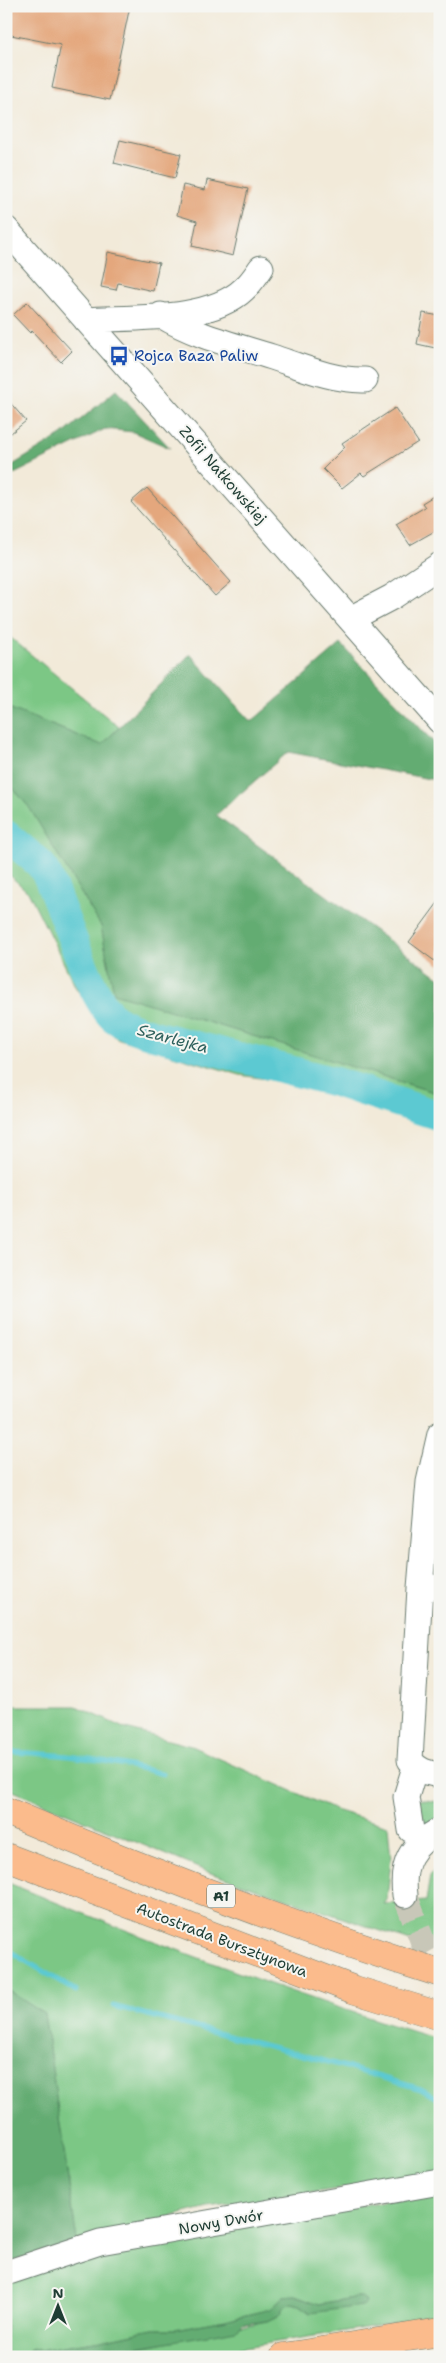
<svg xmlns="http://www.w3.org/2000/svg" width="446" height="2363" viewBox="0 0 446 2363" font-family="'Shantell Sans',sans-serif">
	<rect width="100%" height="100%" fill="#f6f6f2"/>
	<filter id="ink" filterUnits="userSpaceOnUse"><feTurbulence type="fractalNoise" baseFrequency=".02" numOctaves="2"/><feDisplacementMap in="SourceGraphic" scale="10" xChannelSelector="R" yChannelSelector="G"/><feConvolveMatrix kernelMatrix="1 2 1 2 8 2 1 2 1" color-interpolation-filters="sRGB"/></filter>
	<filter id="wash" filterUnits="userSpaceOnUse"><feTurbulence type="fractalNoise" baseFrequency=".0096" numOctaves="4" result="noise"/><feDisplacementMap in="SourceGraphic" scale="20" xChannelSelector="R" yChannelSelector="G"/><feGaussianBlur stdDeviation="1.12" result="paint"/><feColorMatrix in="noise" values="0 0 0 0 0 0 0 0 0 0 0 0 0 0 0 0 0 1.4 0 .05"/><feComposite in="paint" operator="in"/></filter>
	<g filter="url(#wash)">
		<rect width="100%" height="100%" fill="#f2ead9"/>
		<path fill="#7bc785" stroke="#4d825c" d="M6,634L119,727L102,745L6,707Z
			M6,780L29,807L101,926L114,993L440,1094V1105L240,1075L116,1038L77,990L29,893L6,872Z
			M6,1706H76L126,1729L191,1746L335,1810L388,1826L391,1859L387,1900L384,1904L426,1901L430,1876L440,1862V1951L213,1874L6,1788Z
			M416,1799L440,1802V1817L426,1825L415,1822Z
			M6,1882C149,1941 292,1995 440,2040V2175L208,2207L77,2241L44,2014L6,1989Z
			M440,2191V2316L182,2357H79L112,2353L268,2321L280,2315L285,2306L292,2303L300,2305L311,2313L358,2297L319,2304L295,2295L283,2296L271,2309L225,2320L175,2329H153L101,2340L39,2350L30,2349L22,2357H6V2281L67,2259Z"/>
		<path fill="#64ac72" stroke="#427453" d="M116,390L170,448L133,432L105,429L6,478V469L62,435Z
			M341,644L440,749V781L288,752L216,815L440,978V1094L114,993L101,926L29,807L6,780V707L102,745L190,654L251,722Z
			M6,1989L44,2014L77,2241L6,2264Z
			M295,2295L319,2304L358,2297H363L366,2303L361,2306L311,2313L300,2305L292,2303L285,2306L280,2315L268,2321L243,2324L237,2330L79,2357H22L30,2349L39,2350L101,2340L153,2329H175L225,2320L271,2309L283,2296Z"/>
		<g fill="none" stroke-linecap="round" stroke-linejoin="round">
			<path stroke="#5cc9d2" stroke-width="5" d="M6,1752C60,1753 111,1760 163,1774
				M6,1949L76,1991
				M113,2006L318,2059L421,2089L440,2100"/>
			<path stroke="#5cc9d2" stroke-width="30" d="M6,835L40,864L47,875C62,907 91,1000 114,1018C125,1026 137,1030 150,1034L335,1082L440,1116"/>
		</g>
		<g id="blocks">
			<path fill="#e4a77d" d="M6,6H130L110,100L52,88L61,45L6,34Z
				M120,140L181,154L175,178L114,163Z
				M207,180L248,189L233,256L192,246L197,221L177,215L183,185L205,190Z
				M108,252L159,263L153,291L118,283L116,290L101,287Z
				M27,302L72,351L61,362L32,331L30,333L13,315Z
				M423,313L440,316V349L417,344Z
				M6,398L26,421L6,437Z
				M395,408L418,442L364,476L361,473L342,488L323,469L345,447L342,443Z
				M147,488L231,582L215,596L131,502Z
				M440,492V528L410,545L396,524L425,507L422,503Z
				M440,900V965L409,942Z"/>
		</g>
	</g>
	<g filter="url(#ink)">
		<use href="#blocks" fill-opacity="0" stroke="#697a6e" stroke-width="1"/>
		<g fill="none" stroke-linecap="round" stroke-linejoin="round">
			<path stroke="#c8c7b8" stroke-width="25" stroke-dasharray="25 12" stroke-linecap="butt" d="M405,1895L424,1945L440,1974"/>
			<defs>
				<path id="minor" d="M6,229L440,721
					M161,315C195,336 234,345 272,357C302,367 334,381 365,380
					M86,320C131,317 210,322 244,289C251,283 256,275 261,268
					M350,619L392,597L440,565
					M440,1587L420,1588L410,1760C418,1771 427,1773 440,1775
					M420,1588L429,1482L440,1434
					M411,1830L406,1797L415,1767
					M405,1895C401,1863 411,1845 440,1830
					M6,2273L100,2242L440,2182"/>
				<path id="major" d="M284,2357L440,2332"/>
				<path id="highway" d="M6,1811C148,1872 293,1927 440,1973
					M6,1857L352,1989L440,2016"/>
			</defs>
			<use href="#minor" stroke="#697a6e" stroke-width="27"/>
			<use href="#major" stroke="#697a6e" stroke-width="29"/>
			<use href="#highway" stroke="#697a6e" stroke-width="29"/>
			<use href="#minor" stroke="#fff" stroke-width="25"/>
			<use href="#major" stroke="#fbbb8c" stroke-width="28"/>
			<use href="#highway" stroke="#fbbb8c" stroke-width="28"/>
		</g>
	</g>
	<defs>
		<symbol id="bus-bare" viewBox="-9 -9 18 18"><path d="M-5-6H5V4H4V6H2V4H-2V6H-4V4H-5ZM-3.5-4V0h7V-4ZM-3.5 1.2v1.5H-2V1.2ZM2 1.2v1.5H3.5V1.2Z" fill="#1a4fb4" stroke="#f6f6f2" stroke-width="2.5" paint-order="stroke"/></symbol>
	</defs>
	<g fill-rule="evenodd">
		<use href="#bus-bare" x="105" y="342" width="28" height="28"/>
	</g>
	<g text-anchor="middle" stroke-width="4" stroke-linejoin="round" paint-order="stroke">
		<rect fill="#f6f6f2" stroke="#60746d" stroke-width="1" x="207" y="1884.5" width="28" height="23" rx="4"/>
		<g font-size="14" font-weight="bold" fill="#1f3d34">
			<text x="221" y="1901">A1</text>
		</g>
		<g font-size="15" fill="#164399" stroke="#f6f6f2" text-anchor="start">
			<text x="134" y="361">Rojca Baza Paliw</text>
		</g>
		<g font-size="15" fill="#1f3d34" stroke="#f6f6f2">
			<text transform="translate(223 475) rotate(49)" y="5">Zofii Nałkowskiej</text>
			<text transform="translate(222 1940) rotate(21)" y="5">Autostrada Bursztynowa</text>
			<text transform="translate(221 2222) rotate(-10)" y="5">Nowy Dwór</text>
		</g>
		<g font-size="16" font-style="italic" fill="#2e605c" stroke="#f6f6f2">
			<text transform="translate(173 1038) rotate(15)" y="6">Szarlejka</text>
		</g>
	</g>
	<rect width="446" height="2363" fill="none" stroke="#f6f6f2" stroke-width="25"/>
	<g transform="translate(58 2306)" stroke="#f6f6f2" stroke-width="4" paint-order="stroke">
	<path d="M0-4L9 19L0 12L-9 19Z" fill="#1f3d34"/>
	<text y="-8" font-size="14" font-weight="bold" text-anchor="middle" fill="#1f3d34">N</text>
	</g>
</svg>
